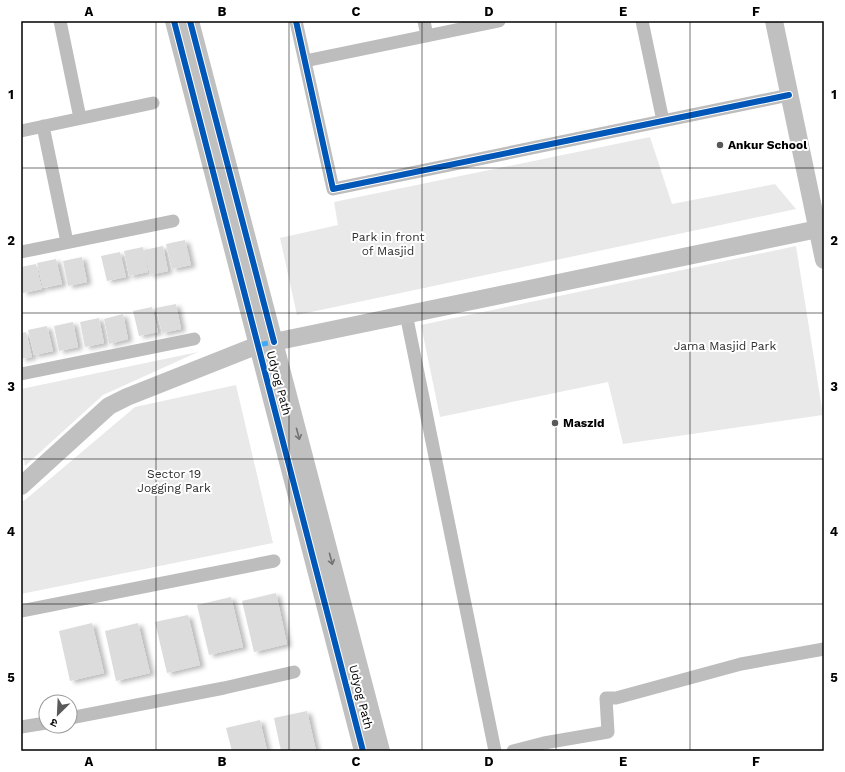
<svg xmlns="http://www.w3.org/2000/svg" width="845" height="772" viewBox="0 0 845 772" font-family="'Work Sans','Noto Sans Devanagari',sans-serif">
	<defs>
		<filter id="shadow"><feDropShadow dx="4.5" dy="2.5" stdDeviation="2" flood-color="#0004"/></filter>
	</defs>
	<rect width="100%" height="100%" fill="#fff"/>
	<path fill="#e9e9e9" d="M650,137L672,204L775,184L796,209L297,315L280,238L338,225L334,202Z
		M796,246L823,415L623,444L608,382L440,417L421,325Z
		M198,352L103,395L25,466L21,441V389Z
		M236,385L273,543L21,594V502L25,500L135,407Z"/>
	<path fill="#dcdcdc" filter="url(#shadow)" d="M185,240L191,265L172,269L166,244Z
		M163,246L168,271L150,275L144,250Z
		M143,247L148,272L129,276L124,251Z
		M120,252L126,277L107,281L101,256Z
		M82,257L87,282L68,286L63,261Z
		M56,259L62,284L43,288L37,263Z
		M36,264L42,289L23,293L21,286V267Z
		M176,304L181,329L162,333L156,308Z
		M152,307L158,332L139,336L133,311Z
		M123,314L128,339L109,344L104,319Z
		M99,318L104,343L85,347L80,322Z
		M73,322L78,347L59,351L54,326Z
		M47,326L53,351L34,355L28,330Z
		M26,332L32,357L21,359V333Z
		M276,593L287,644L254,652L242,601Z
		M231,597L243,647L209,655L197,605Z
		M188,615L200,665L167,673L155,622Z
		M92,623L104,673L70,681L59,631Z
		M138,623L150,673L116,681L105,631Z
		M307,711L316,751H281L274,718Z
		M260,720L267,751H232L226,728Z"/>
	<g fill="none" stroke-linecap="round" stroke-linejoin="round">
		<path stroke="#bdbdbd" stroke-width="13" d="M60,21L80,118
			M296,21L333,189L789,95
			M424,21L427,36
			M642,21L663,121
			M305,61L499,21
			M43,126L67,242
			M21,131L153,103
			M21,252L173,221
			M406,314L495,751
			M21,374L194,339
			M21,611L274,561
			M70,718L224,688L294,672
			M21,727L46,723
			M513,751L544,743L608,732L606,698H616L741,664L824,649"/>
		<path stroke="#c0c0c0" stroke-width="18" d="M174,21L363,751
			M190,21L381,751
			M774,21L824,260
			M274,342L818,229
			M21,486L109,406L127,397L258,345"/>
		<path stroke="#3fa9f5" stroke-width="5" stroke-dasharray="10 5" stroke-linecap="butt" d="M258,345L274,342"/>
		<defs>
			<path id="cycleway" d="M174,21L363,751
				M190,21L274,342
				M296,21L333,189L789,95"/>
		</defs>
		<use href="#cycleway" stroke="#fff" stroke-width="8"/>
		<use href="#cycleway" stroke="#0057b8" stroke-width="6"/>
	</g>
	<defs><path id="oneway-shaft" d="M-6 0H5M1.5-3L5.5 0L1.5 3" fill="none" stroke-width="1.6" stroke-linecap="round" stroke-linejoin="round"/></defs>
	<g stroke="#737373">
		<use href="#oneway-shaft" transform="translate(298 434) rotate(75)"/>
		<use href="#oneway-shaft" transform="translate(331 559) rotate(75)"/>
	</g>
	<path fill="none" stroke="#000" stroke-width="1" stroke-opacity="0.55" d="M156,21V751M289,21V751M422,21V751M556,21V751M690,21V751M21,168H824M21,313H824M21,459H824M21,604H824"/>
	<g fill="#595959" stroke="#fff" stroke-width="1.5">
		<circle cx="720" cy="145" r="4"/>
		<circle cx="555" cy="423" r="4"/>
	</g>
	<g text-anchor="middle" stroke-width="4" stroke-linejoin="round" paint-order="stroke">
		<g font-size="12" font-weight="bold" fill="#000" stroke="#fff" text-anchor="start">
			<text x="728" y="149">Ankur School</text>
			<text x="563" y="427">Maszid</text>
		</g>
		<g font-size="12" fill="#2e2e2e" stroke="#fff">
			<text x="388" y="241">Park in front<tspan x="388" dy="14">of Masjid</tspan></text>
			<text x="725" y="350">Jama Masjid Park</text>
			<text x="174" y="478">Sector 19<tspan x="174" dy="14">Jogging Park</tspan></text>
		</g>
		<g font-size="12" fill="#000" stroke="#fff">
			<text transform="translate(279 383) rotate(75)" y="4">Udyog Path</text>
			<text transform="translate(361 697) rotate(76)" y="4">Udyog Path</text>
		</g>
	</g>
	<rect width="845" height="772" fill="none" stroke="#ffffff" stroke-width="44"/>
	<g transform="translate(58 714) rotate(204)"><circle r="19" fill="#ffffff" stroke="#999999"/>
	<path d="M0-3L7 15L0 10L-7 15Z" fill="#595959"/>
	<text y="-6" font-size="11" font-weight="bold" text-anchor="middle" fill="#000000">उ</text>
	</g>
	<rect x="22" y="22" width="801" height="728" fill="none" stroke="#000" stroke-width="1.5"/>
	<g font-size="13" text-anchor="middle" font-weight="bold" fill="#000">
		<text x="89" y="16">A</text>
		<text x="222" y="16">B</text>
		<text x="356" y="16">C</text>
		<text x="489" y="16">D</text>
		<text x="623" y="16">E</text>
		<text x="756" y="16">F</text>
		<text x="11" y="99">1</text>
		<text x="834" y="99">1</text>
		<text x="11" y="245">2</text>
		<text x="834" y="245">2</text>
		<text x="11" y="391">3</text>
		<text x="834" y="391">3</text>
		<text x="11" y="536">4</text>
		<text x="834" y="536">4</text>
		<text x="11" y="682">5</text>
		<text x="834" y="682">5</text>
		<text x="89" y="766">A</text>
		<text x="222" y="766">B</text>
		<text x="356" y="766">C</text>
		<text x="489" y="766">D</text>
		<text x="623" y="766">E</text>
		<text x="756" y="766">F</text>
	</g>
</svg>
